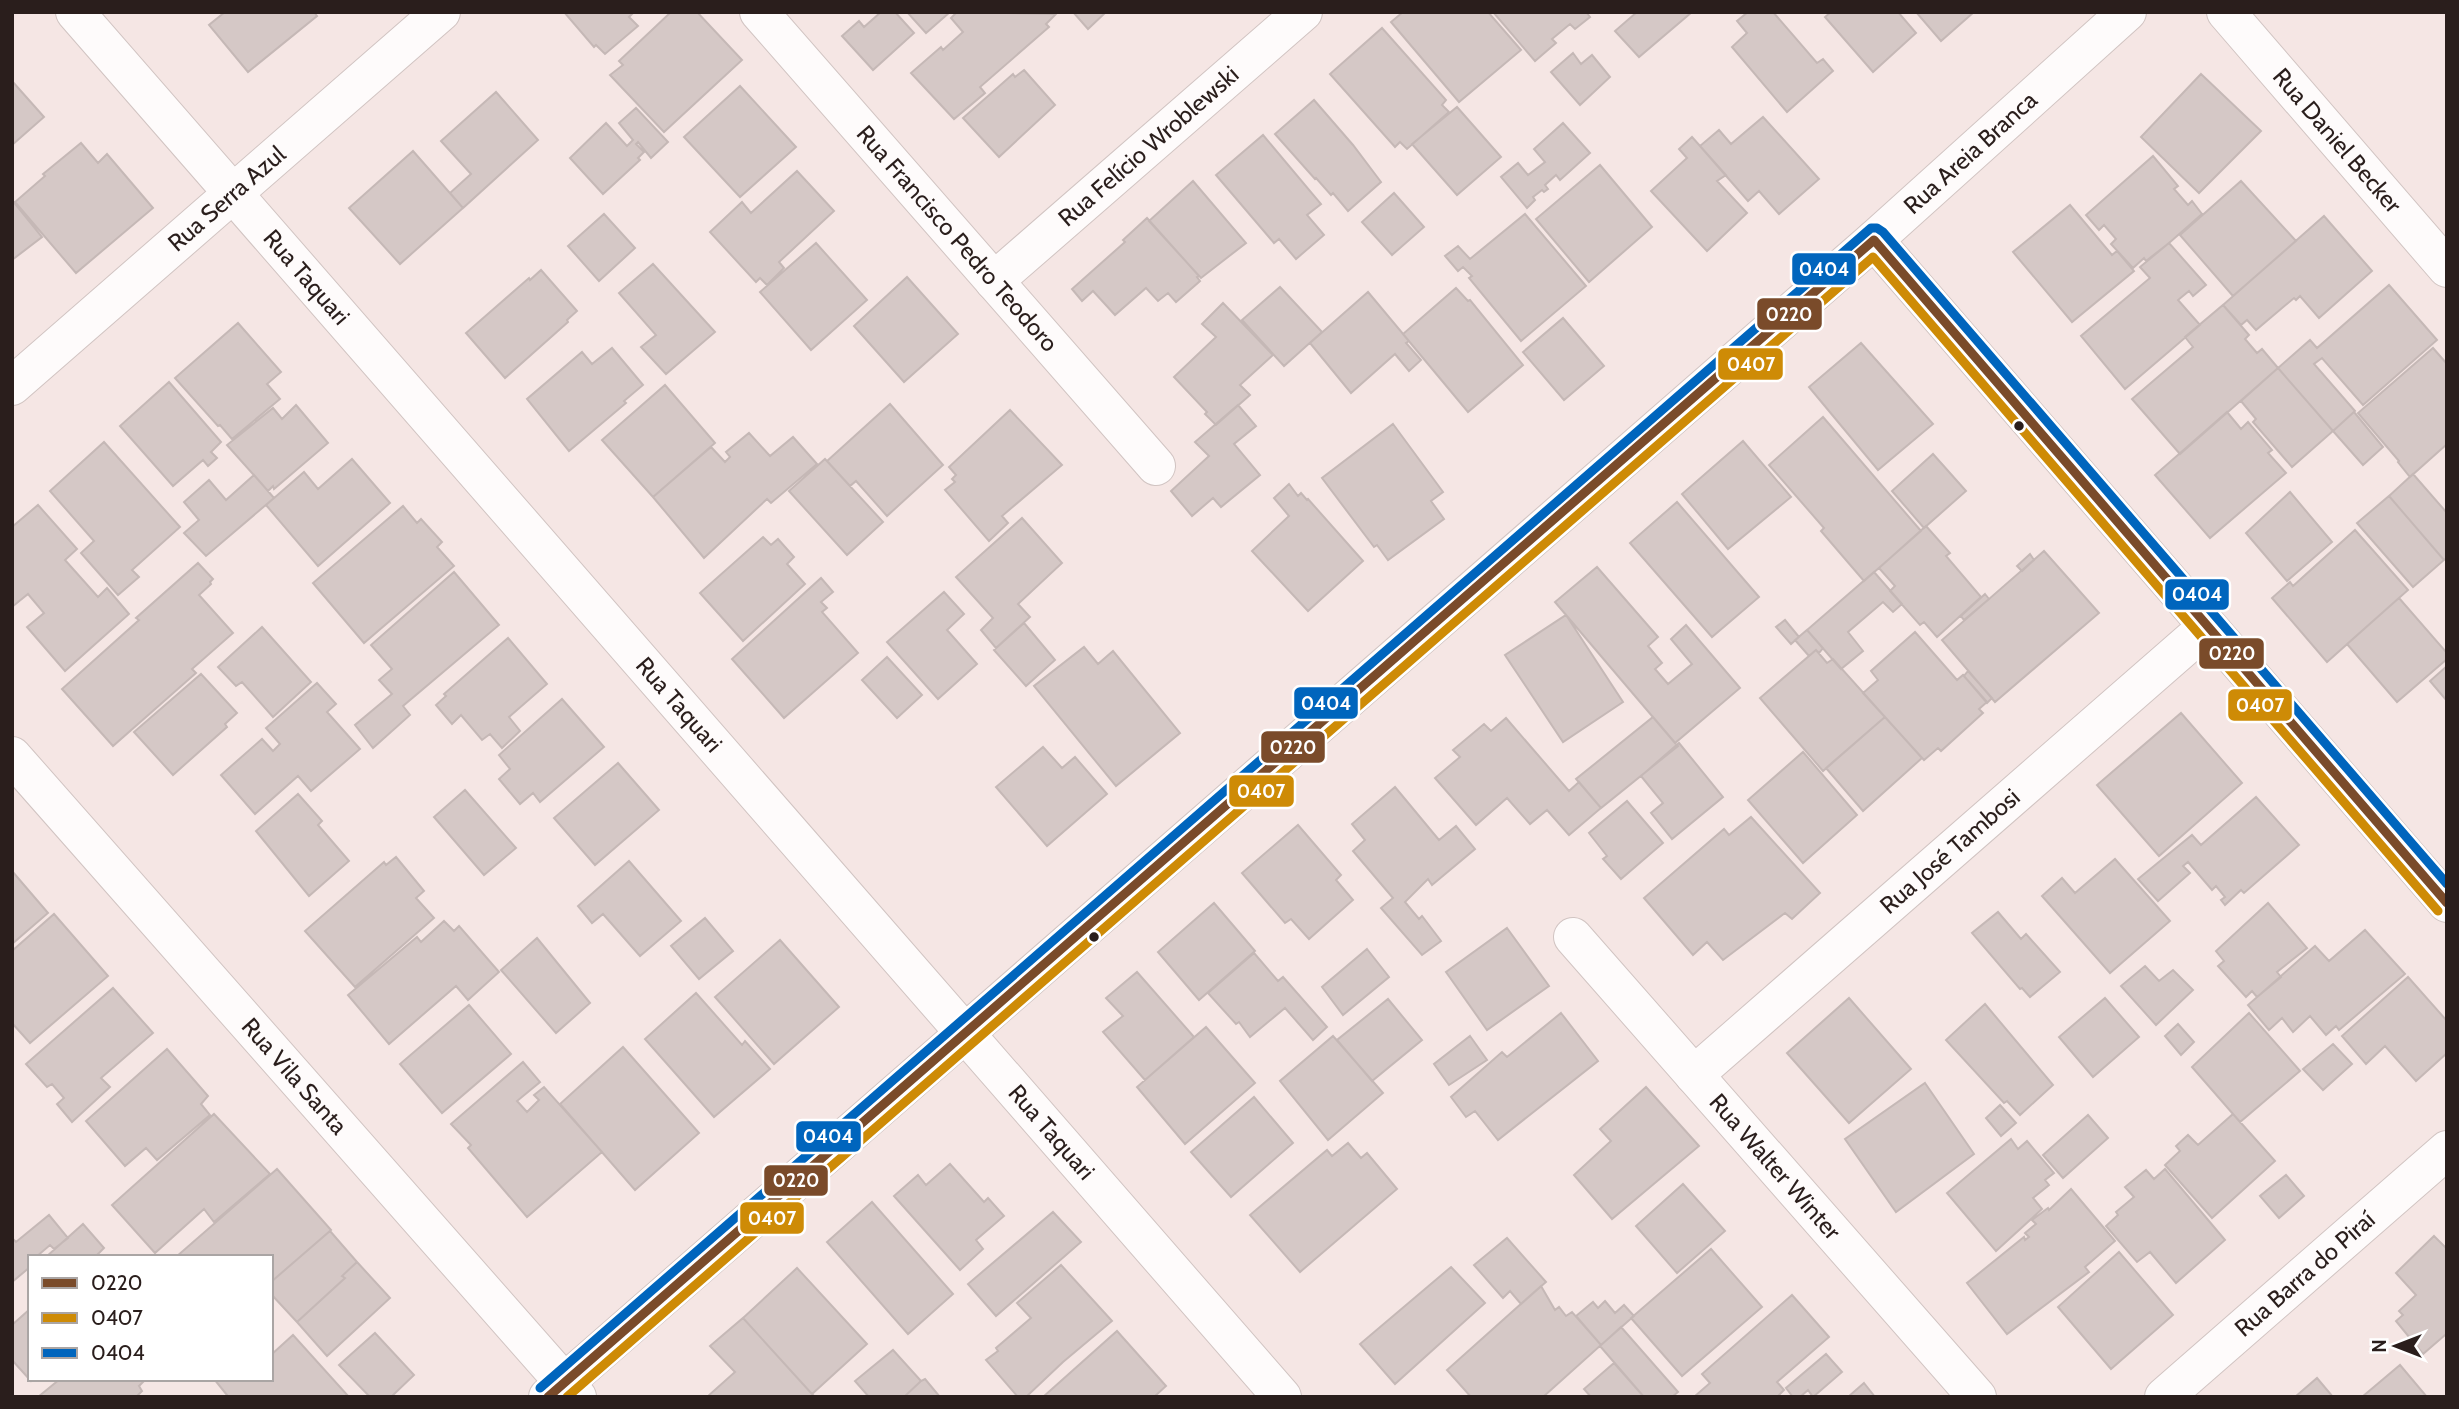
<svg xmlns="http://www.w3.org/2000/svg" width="2459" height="1409" viewBox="0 0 2459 1409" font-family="Cabin,sans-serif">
	<rect width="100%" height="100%" fill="#f5e6e4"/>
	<path fill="#d5c8c6" stroke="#c5b8b6" stroke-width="2" d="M225,12H314L317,16L248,72L209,25Z
		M564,12H634L629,17L638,26L605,54L596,45L594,47Z
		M671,12H697L742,60L664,132L610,75L623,65L619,61Z
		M881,12H895L914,33L873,70L842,36L859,21L864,27Z
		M907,12H950L926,33Z
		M957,12L1056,14L1046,24L1049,27L980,87L985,93L954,119L911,73L941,47L943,50L963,32L951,18Z
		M1073,12H1106L1088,29Z
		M1403,12H1488L1521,50L1459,102L1391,22Z
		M1493,12H1586L1590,17L1575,29L1570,24L1552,39L1556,43L1535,61Z
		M1637,12H1692L1639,57L1615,31Z
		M1748,12H1773L1817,63L1823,59L1833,71L1787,112L1732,47L1747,33L1737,21Z
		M1831,12H1898L1916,33L1873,72L1825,17Z
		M1916,12H1974L1941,41Z
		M1382,28L1446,100L1442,105L1449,112L1407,149L1400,142L1395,147L1330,74Z
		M1573,53L1581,64L1592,55L1610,77L1580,105L1551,72Z
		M1024,70L1055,105L999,157L963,118L1013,74L1015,77Z
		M2201,74L2261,131L2199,193L2141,137Z
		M12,81L44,117L12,145Z
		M740,86L796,147L740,197L684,137Z
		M496,92L538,140L463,208L450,193L471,174L441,141Z
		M1314,100L1353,145L1381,182L1348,211L1333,193L1331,195L1316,178L1315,179L1275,134Z
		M1457,107L1501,157L1457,195L1412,144Z
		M636,108L668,142L651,158L638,142L636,144L644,152L638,158L640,160L603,194L570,158L606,123L627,146L633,140L619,123Z
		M1763,117L1819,179L1779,214L1759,191L1748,201L1700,146L1719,130L1731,144Z
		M1563,123L1590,153L1560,180L1556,175L1545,185L1548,189L1544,192L1542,190L1533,197L1535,200L1527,208L1501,177L1518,163L1528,175L1545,162L1534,149Z
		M1263,135L1321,204L1307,215L1324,235L1296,259L1279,239L1274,243L1216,175Z
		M1692,137L1726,175L1717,181L1747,213L1707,251L1651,191L1687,158L1679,149Z
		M81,143L98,163L107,154L153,208L76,273L15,202L45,176L43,174Z
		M413,151L463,208L400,264L349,208Z
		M2153,156L2178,186L2174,189L2188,205L2192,201L2202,214L2169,243L2146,261L2144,258L2133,268L2111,244L2116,239L2104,225L2099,230L2086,215Z
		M1600,165L1652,227L1589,282L1536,219Z
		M797,171L834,211L779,262L784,268L767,285L760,278L756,282L710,232L742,202L751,213Z
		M1193,181L1246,243L1201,278L1149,221Z
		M2241,181L2296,241L2233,296L2180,235Z
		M1394,193L1424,227L1392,255L1362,222Z
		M12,200L42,237L12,260Z
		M2070,205L2112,255L2117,251L2134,271L2072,322L2013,252Z
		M604,214L635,248L599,281L568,246Z
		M1525,214L1586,286L1521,341L1469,278L1472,276L1463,267L1458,271L1445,256L1458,246L1470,259Z
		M2324,216L2372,271L2319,318L2300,296L2296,300L2294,298L2256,330L2247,320L2241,325L2223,305Z
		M1147,218L1199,276L1197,277L1200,281L1176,302L1168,293L1158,301L1146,288L1115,315L1093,291L1082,301L1072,289L1125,242L1123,240Z
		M816,243L867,300L811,350L760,292Z
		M2169,243L2206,285L2193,296L2189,291L2178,300L2200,325L2125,389L2081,336L2150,278L2140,267Z
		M653,264L715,332L666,374L641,347L656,335L619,293Z
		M541,270L577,311L567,320L568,322L505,378L466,333L529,278L530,280Z
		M907,277L958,334L904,382L854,326Z
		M2389,285L2437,340L2363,405L2322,358L2314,364L2355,411L2333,431L2278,368L2310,340L2317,348Z
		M1280,287L1322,332L1284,366L1242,320Z
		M1456,288L1468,301L1470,300L1523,365L1468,412L1403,334Z
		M1368,292L1409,341L1406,343L1421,360L1409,371L1395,354L1351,393L1310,343Z
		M1223,303L1273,355L1240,385L1250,395L1216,425L1205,414L1207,412L1174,377L1216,337L1202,324Z
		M2223,305L2249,335L2245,339L2257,353L2262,349L2278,368L2180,454L2132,399L2193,347L2185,337Z
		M1563,318L1604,366L1564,400L1523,352Z
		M238,323L281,372L267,384L280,399L232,439L220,425L218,426L175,378Z
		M1861,343L1933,424L1878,470L1809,387Z
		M612,348L643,385L624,401L626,403L569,451L527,399L582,352L592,364Z
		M2433,348L2447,364V444L2410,477L2398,462L2399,461L2358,413Z
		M2278,368L2333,431L2292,467L2253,422L2256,419L2241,401Z
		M169,382L221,442L211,452L217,458L208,466L203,460L173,486L120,426Z
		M665,385L715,443L653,497L602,440Z
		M890,404L943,465L887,516L856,481L850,486L827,461Z
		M296,405L328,443L274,489L273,486L268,491L227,445L273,408L282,419Z
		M1238,405L1256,426L1234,444L1260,475L1221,507L1213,498L1192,516L1171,491L1209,456L1195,442Z
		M1010,410L1062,465L1002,516L1008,523L989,541L945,490L955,482L952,479L956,475L949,467Z
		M2227,412L2241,429L2248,422L2272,450L2268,453L2286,473L2210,538L2155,475Z
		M2354,412L2383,447L2363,465L2333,431Z
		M1823,417L1921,531L1864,581L1821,531L1824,528L1769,465Z
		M1393,424L1443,492L1431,501L1444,519L1388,560L1377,545L1374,547L1322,478Z
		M749,433L770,456L793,437L817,464L771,503L767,499L704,558L653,497L711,447L725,462L730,457L726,452Z
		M1743,441L1791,497L1728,549L1682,494Z
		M104,442L180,527L132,570L139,577L118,595L81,553L94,541L50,491Z
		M1933,454L1966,491L1924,528L1892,491Z
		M352,459L390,503L318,566L266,505L304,472L318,489Z
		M825,459L883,522L847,555L789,491Z
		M2413,474L2447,513V558L2444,560L2389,496Z
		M254,475L274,498L206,556L184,533L199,520L184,502L209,480L226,500Z
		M1289,484L1298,496L1301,493L1307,500L1308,499L1363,561L1308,611L1252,551L1289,516L1274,498Z
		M2290,492L2332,542L2287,581L2246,533Z
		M2389,496L2444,560L2413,587L2357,523Z
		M1677,502L1759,597L1712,637L1630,543Z
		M38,505L77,549L65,560L98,597L107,588L129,614L65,671L27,627L44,613L28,594L12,607V527Z
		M403,506L417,523L421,519L442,542L437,547L454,566L364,643L313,583Z
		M1022,518L1062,563L1018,604L1030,617L996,648L981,630L993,618L956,577Z
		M1926,526L1950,553L1946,556L1981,597L1937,637L1924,622L1920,625L1890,591L1895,586L1879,568Z
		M2355,530L2408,590L2327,662L2272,598L2290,582L2293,586Z
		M763,537L771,545L778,539L794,557L787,564L805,584L743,641L700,593Z
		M2044,551L2099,613L1995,702L1942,640Z
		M2030,554L2034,560L2022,571L2017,566Z
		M198,563L213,579L210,582L211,584L199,595L233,633L192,669L196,673L113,746L62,689L139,620L136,618Z
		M1597,567L1658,637L1648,646L1662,663L1655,669L1668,684L1692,664L1671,639L1686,625L1740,688L1675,743L1555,602Z
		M454,572L499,625L403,706L410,715L373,748L355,725L392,694L379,680L392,669L371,645Z
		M1874,572L1902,604L1893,612L1883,602L1848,632L1863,651L1841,669L1807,630Z
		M821,578L833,592L821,602L827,608L822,612L858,653L784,718L732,659Z
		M944,592L964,614L947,630L977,664L938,699L887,642Z
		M1985,594L1989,599L1964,620L1961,616Z
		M2399,598L2447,653V659L2397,702L2347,644Z
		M1566,615L1623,702L1563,742L1505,655Z
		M1785,620L1799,637L1791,644L1776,627Z
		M1024,623L1055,660L1026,686L994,650Z
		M262,627L311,682L273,717L242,682L236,686L218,667Z
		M1807,630L1823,648L1819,653L1816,650L1809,656L1795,640Z
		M1915,632L1957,680L1963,675L1987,702L1979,709L1983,713L1941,751L1938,748L1924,760L1863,693L1878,680L1871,671Z
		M508,638L547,684L509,717L520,731L502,748L490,734L482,740L461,715L452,724L436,705L446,696L444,694Z
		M1084,647L1098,664L1113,651L1180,733L1116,786L1034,686Z
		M1816,650L1827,663L1833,659L1885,717L1823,771L1760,698Z
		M887,657L922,695L897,718L862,680Z
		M2447,666V701L2430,681Z
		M1968,671L1992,698L1987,703L1964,676Z
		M201,674L237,713L225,724L227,727L173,775L134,732Z
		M317,683L336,704L327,712L360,749L311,791L298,776L255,814L221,775L262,739L273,751L280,744L266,728Z
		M562,699L604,747L540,802L533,793L520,804L499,779L510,769L499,755Z
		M2181,713L2242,783L2159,856L2097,785Z
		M1653,717L1678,746L1601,808L1576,779Z
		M1885,717L1922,758L1863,811L1826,768Z
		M1506,718L1569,791L1579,782L1601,808L1569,835L1547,810L1530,824L1507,798L1476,825L1435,778L1460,757L1453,750L1484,724L1491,731Z
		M1679,743L1723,797L1672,839L1651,813L1663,803L1641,776Z
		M1043,747L1062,768L1075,757L1107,794L1047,846L996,787Z
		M1803,752L1857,815L1803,863L1748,800Z
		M618,763L659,810L595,865L554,818Z
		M1395,787L1439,840L1456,826L1475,849L1432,885L1428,879L1405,902L1419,919L1422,916L1441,941L1422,955L1381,908L1393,898L1353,851L1365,840L1352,824Z
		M465,790L516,848L484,875L434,817Z
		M298,794L322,821L318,825L349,861L309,896L256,831Z
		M2256,797L2299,845L2244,893L2241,890L2225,905L2221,900L2225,897L2216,886L2212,890L2188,862L2183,866L2190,873L2158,901L2138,879L2192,835L2201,845Z
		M1627,801L1663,843L1621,879L1603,859L1607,856L1589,833Z
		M1751,817L1820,893L1792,919L1785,913L1723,960L1707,942L1693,955L1644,898L1724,829L1729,835Z
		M1298,825L1341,875L1336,880L1353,900L1309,939L1291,919L1285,923L1242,873Z
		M396,857L424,891L416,898L434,918L355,987L305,931L384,862L386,865Z
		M2115,859L2170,921L2110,973L2042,896L2062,878L2075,893Z
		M629,861L681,921L640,956L603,914L592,923L578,906Z
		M12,871L48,913L12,944Z
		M1214,903L1255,951L1199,1000L1158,952Z
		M2268,903L2307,948L2277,972L2281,977L2257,997L2252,991L2246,997L2218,966L2224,961L2216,951Z
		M1998,912L2021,939L2026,934L2060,972L2030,997L2022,988L2020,989L1972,933Z
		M54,914L108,976L30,1043L12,1023V951Z
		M705,918L733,951L699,979L671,946Z
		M444,921L454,931L459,926L499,972L468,1000L456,986L389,1044L348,995L417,937L421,942Z
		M1507,928L1549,986L1487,1030L1446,972Z
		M2365,930L2405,974L2339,1030L2336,1026L2326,1035L2310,1016L2293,1032L2282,1018L2269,1030L2248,1005L2315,946L2329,961Z
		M537,938L590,1003L556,1033L501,970Z
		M780,940L839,1007L774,1064L715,997Z
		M1367,949L1389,977L1343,1015L1322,987Z
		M1254,953L1278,981L1283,977L1327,1027L1313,1040L1285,1008L1250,1037L1239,1022L1236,1024L1208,993Z
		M2145,966L2159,981L2173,970L2193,990L2156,1025L2121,986Z
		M1137,972L1194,1037L1145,1080L1103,1032L1123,1016L1106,998Z
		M2408,977L2447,1021V1053L2416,1081L2385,1046L2366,1064L2342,1036Z
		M113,988L153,1033L101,1078L110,1087L72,1122L57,1104L64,1098L52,1084L47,1087L26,1064Z
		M696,993L742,1045L745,1041L770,1069L714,1117L645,1039Z
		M1849,998L1911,1069L1849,1123L1787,1053Z
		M2105,998L2139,1037L2093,1077L2059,1037Z
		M1388,999L1422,1040L1372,1081L1337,1040Z
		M1985,1004L2053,1085L2020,1115L2007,1101L2004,1103L1946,1040Z
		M469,1005L511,1054L442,1113L400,1064Z
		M1561,1013L1598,1061L1498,1140L1475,1111L1466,1117L1451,1097L1502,1052L1507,1057Z
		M2249,1013L2300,1071L2240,1122L2192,1067Z
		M2178,1024L2194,1042L2181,1055L2165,1036Z
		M1206,1027L1255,1083L1185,1144L1137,1087Z
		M1333,1036L1383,1093L1328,1140L1280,1081Z
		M1470,1036L1487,1060L1449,1085L1434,1064Z
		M2333,1044L2352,1064L2323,1090L2303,1069Z
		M623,1047L699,1133L635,1190L560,1104Z
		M167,1049L208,1096L201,1104L210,1115L157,1160L146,1148L125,1166L86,1121Z
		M523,1062L540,1082L517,1101L527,1112L539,1100L534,1095L544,1087L602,1152L527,1217L468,1148L471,1145L451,1124Z
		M1925,1083L1974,1154L1896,1212L1845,1139Z
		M1646,1087L1699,1146L1612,1219L1574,1175L1611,1141L1600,1129Z
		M1254,1097L1293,1143L1231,1197L1191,1152Z
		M2000,1105L2016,1123L2001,1136L1986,1118Z
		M214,1114L270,1174L214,1222L204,1209L155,1253L112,1205Z
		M2233,1114L2275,1161L2212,1218L2165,1165L2180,1151L2176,1146L2188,1135L2198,1145Z
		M2088,1115L2108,1138L2063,1178L2043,1155Z
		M2011,1139L2018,1149L2027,1141L2054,1173L2045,1180L2049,1185L2033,1198L2042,1209L1996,1251L1947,1193Z
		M1348,1143L1361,1158L1367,1153L1397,1189L1300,1272L1250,1215L1327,1150L1332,1156Z
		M950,1164L984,1202L988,1198L1004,1216L976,1240L983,1249L960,1270L894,1196L918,1175L926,1185Z
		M277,1169L331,1230L330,1231L271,1282V1257H176Z
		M2165,1169L2225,1240L2176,1283L2150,1252L2137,1262L2106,1226L2118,1215L2116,1212L2134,1197L2125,1187L2146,1170L2154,1179Z
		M2286,1175L2304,1196L2279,1218L2260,1196Z
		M1683,1184L1725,1231L1677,1273L1636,1226Z
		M2071,1189L2115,1241L2085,1267L2089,1272L2007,1334L1967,1283L2024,1237L2025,1240L2029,1237L2025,1233L2036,1224L2032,1220L2048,1208L2049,1210Z
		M872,1202L953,1294L908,1334L827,1242Z
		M1053,1212L1081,1242L996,1316L968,1284Z
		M49,1215L68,1238L54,1249L50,1245L36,1257H30V1267L12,1282V1238L16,1242Z
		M83,1224L104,1248L98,1254L101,1257H46Z
		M330,1231L357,1262L342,1276L345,1278L297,1322L271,1294V1282Z
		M2434,1236L2447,1249V1337L2445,1335L2423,1354L2396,1321L2403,1315L2399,1311L2416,1295L2396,1273Z
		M1507,1238L1546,1282L1521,1304L1510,1291L1503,1298L1474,1265Z
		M1711,1249L1762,1307L1682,1376L1631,1318Z
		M2119,1252L2173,1315L2111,1369L2058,1307Z
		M357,1262L390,1298L327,1356L297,1322L345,1278L342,1276Z
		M1061,1265L1112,1321L1063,1362L1026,1397H1018L986,1360L998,1351L996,1348L1031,1318L1017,1303Z
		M1451,1267L1485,1303L1395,1384L1360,1344Z
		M797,1268L867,1344L812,1394L743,1318Z
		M1541,1286L1555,1310L1559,1307L1566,1316L1572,1312L1601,1345L1543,1397H1471L1447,1370Z
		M1792,1295L1829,1337L1777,1382L1784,1390L1777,1397H1694L1710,1383L1702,1374Z
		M1605,1301L1615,1313L1624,1305L1634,1316L1601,1345L1576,1316L1593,1302L1598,1308Z
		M30,1309V1379H33L31,1381L12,1360V1325Z
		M743,1318L812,1394L815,1397H707L735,1372L710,1346Z
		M1621,1327L1678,1392L1672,1397H1644L1600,1346Z
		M1117,1331L1166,1386L1154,1397H1043Z
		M375,1333L414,1375L391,1397H370L339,1365Z
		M293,1335L349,1397H226L227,1395L214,1379H271V1355Z
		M893,1350L921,1381L904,1397H869L855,1381Z
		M1826,1354L1842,1372L1813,1397L1808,1390L1800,1397H1793L1786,1388Z
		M1614,1363L1644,1397H1591L1584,1389Z
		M2400,1365L2427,1397H2362Z
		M2317,1378L2333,1397H2295Z
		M60,1379H146L139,1386L142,1391L136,1397H38Z
		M925,1379L940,1397H904L921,1381Z
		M1864,1383L1875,1397H1848Z"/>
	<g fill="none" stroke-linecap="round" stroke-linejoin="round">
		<defs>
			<g id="minor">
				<path id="s1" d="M75,12L1282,1397"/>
				<path id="s2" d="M759,12L1156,466"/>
				<path id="s3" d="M2226,12L2447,268"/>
				<path id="s4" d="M1874,240L2127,12"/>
				<path id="s5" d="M994,281L1303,12"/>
				<path id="s6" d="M12,386L441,12"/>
				<path id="s7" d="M12,756L577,1397"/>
				<path id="s8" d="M1573,937L1977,1397"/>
				<path id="s9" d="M1694,1075L2207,627"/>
				<path id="s10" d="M2164,1397L2447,1150"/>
			</g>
			<path id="tertiary" d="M548,1397L1874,240L2447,903"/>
		</defs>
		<use href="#minor" stroke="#d1c4c2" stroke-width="40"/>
		<use href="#tertiary" stroke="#d1c4c2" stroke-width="40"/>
		<use href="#minor" stroke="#fefbfb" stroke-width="38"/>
		<use href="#tertiary" stroke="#fefbfb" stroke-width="38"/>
		<defs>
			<path id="bus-1" d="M548,1397L1874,240L2447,903"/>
			<path id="bus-2" d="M567,1397L1873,257L2438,911"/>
			<path id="bus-3" d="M540,1388L1871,228H1877L1883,232L2447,884"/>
		</defs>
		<use href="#bus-1" stroke="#fff" stroke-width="14"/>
		<use href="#bus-2" stroke="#fff" stroke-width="14"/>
		<use href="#bus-3" stroke="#fff" stroke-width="14"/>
		<use href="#bus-1" stroke="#7a4b2a" stroke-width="9"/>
		<use href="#bus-2" stroke="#ce8b06" stroke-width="9"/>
		<use href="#bus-3" stroke="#0065bd" stroke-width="9"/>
	</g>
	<g fill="#2a1e1c" stroke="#fff" stroke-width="2.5">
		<circle cx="2019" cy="426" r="6"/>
		<circle cx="1094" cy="937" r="6"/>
	</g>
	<g text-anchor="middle" stroke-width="6" stroke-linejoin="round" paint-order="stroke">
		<g font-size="24" fill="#2a1e1c" stroke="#fff">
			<text dy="8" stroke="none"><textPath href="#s3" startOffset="170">Rua Daniel Becker</textPath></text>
			<text dy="8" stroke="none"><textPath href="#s5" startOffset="205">Rua Felício Wroblewski</textPath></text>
			<text dy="8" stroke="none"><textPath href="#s4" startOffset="130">Rua Areia Branca</textPath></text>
			<text dy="8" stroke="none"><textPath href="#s6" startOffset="285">Rua Serra Azul</textPath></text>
			<text dy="8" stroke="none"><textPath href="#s2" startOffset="301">Rua Francisco Pedro Teodoro</textPath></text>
			<text dy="8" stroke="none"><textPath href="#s1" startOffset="352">Rua Taquari</textPath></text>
			<text dy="8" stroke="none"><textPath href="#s1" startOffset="919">Rua Taquari</textPath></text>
			<text dy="8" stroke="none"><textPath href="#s9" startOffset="340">Rua José Tambosi</textPath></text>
			<text dy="8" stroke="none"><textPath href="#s7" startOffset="427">Rua Vila Santa</textPath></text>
			<text dy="8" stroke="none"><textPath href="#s1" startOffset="1486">Rua Taquari</textPath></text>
			<text dy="8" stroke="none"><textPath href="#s8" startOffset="306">Rua Walter Winter</textPath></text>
			<text dy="8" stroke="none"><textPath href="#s10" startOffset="187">Rua Barra do Piraí</textPath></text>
		</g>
	</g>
	<g stroke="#fff" stroke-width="2.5">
		<rect x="1791" y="252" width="66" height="34" rx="7" fill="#0065bd"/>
		<rect x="1756" y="297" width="67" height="34" rx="7" fill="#7a4b2a"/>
		<rect x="1717" y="347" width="67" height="34" rx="7" fill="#ce8b06"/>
		<rect x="2164" y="578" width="66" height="33" rx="7" fill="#0065bd"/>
		<rect x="2198" y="637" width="67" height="33" rx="7" fill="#7a4b2a"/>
		<rect x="1293" y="686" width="66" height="34" rx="7" fill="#0065bd"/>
		<rect x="2227" y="688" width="66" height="34" rx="7" fill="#ce8b06"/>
		<rect x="1260" y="730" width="66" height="34" rx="7" fill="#7a4b2a"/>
		<rect x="1228" y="774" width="67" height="34" rx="7" fill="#ce8b06"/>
		<rect x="795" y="1120" width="67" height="33" rx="7" fill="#0065bd"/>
		<rect x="763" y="1164" width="66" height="33" rx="7" fill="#7a4b2a"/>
		<rect x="739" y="1201" width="66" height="34" rx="7" fill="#ce8b06"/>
	</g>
	<g font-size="19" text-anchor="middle" font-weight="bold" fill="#fff">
		<text x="1824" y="276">0404</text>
		<text x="1789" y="321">0220</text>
		<text x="1751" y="371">0407</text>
		<text x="2197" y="601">0404</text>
		<text x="2232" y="660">0220</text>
		<text x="1326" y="710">0404</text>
		<text x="2260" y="712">0407</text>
		<text x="1293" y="754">0220</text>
		<text x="1261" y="798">0407</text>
		<text x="828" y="1143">0404</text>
		<text x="796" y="1187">0220</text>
		<text x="772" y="1225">0407</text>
	</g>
	<rect width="2459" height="1409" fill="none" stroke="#2a1e1c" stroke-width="28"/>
	<rect x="28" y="1255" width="245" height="126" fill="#ffffff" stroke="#aaa5a4" stroke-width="2"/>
	<rect x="42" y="1278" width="35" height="10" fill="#7a4b2a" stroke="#aaa5a4" stroke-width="2"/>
	<text x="91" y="1290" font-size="21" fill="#2a1e1c">0220</text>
	<rect x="42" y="1313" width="35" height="10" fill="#ce8b06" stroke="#aaa5a4" stroke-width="2"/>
	<text x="91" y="1325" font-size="21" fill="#2a1e1c">0407</text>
	<rect x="42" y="1348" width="35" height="10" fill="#0065bd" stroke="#aaa5a4" stroke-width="2"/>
	<text x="91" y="1360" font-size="21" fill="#2a1e1c">0404</text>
	<g transform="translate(2396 1346) rotate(270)" stroke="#ffffff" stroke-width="5" paint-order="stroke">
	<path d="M0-5L12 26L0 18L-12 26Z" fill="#2a1e1c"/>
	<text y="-10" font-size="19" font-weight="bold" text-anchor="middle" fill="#2a1e1c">N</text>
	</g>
</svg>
